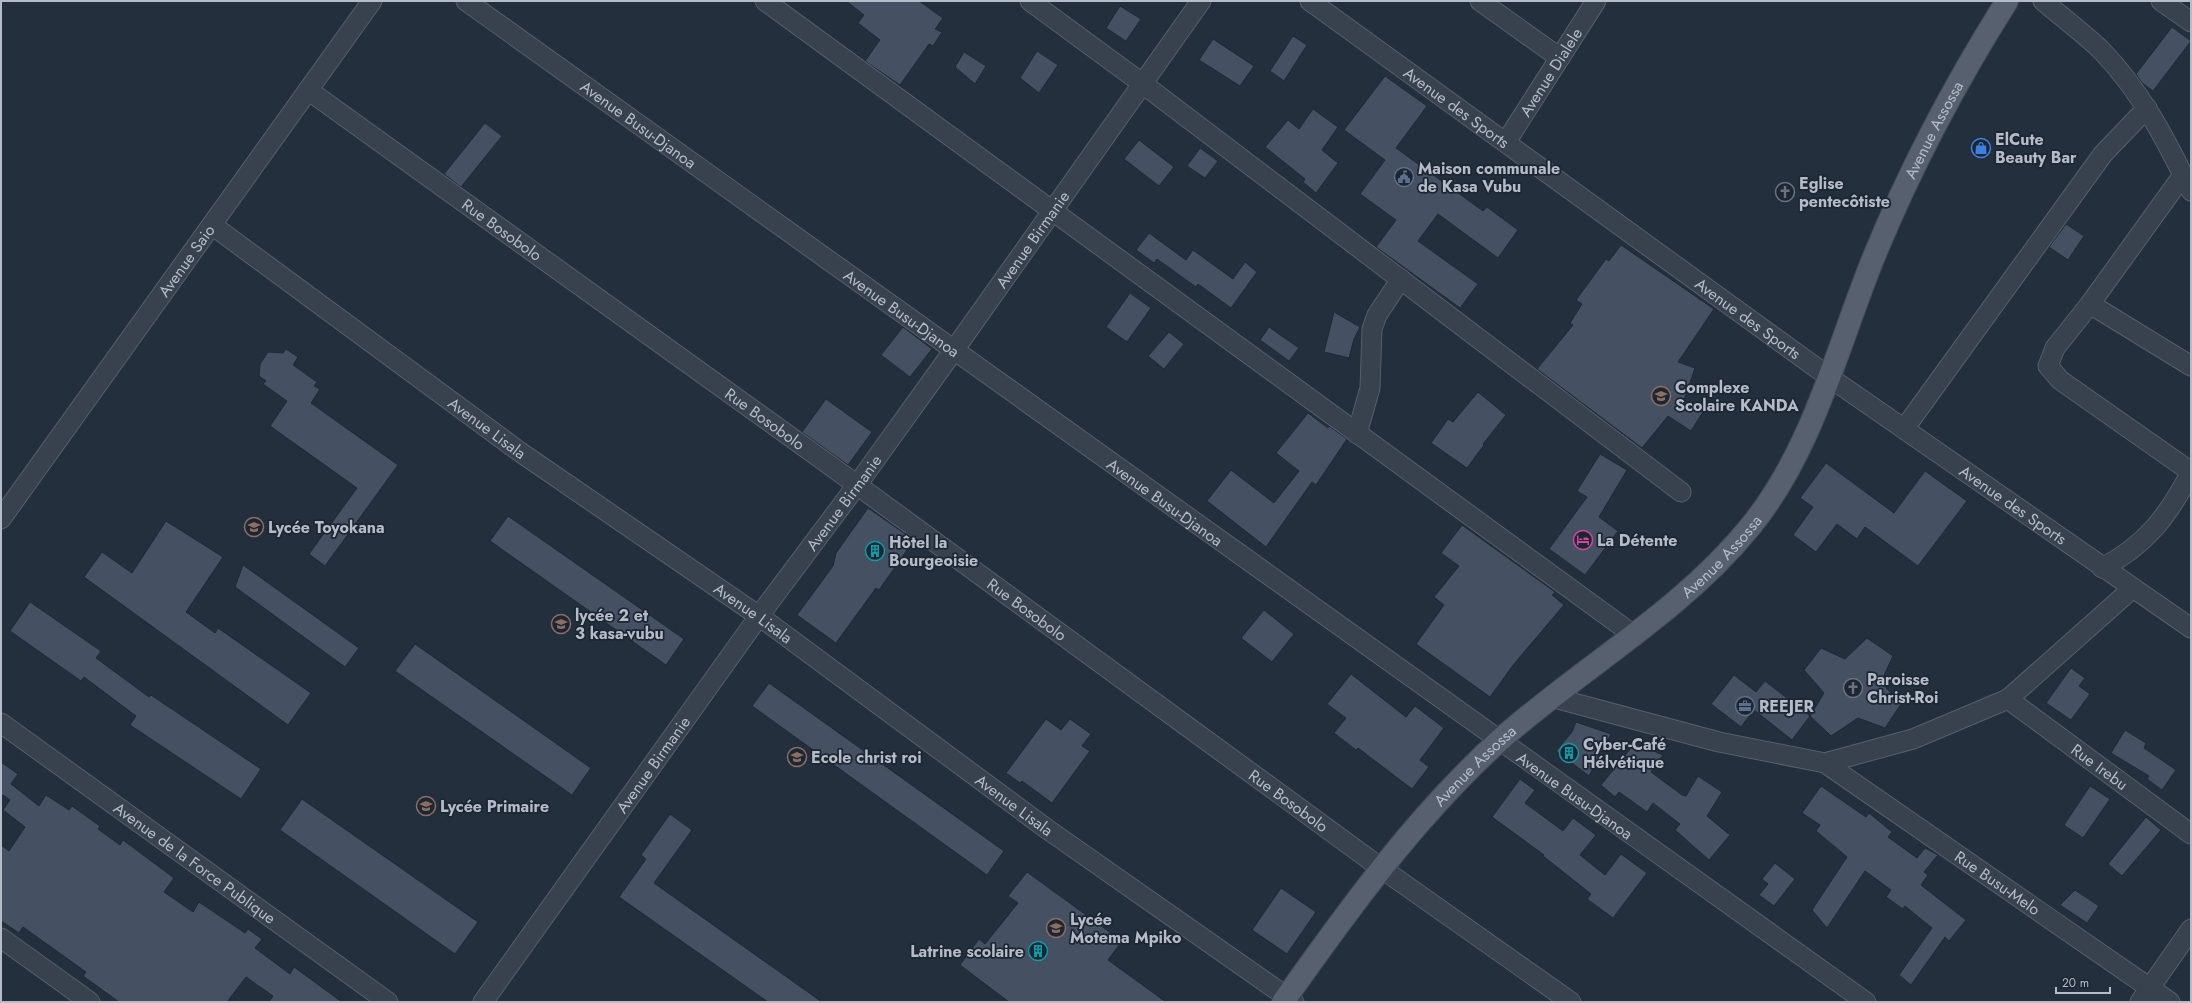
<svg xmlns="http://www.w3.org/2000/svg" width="2192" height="1003" viewBox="0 0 2192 1003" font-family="Jost,sans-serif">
	<rect width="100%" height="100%" fill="#242f3e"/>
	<path fill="#455162" stroke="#1f2835" d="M846,1H919L943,18L935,29L942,32L933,46L929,44L900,85L865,61L880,40L858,23L864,15Z
		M1120,6L1141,19L1126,41L1106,28Z
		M2172,27L2191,41L2153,91L2142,83L2136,74Z
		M1293,36L1307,45L1284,81L1270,71Z
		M1213,39L1254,66L1240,86L1199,60Z
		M1037,51L1058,65L1039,93L1020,78Z
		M964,52L986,66L975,84L955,67Z
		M1385,76L1427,106L1396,148L1483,211L1487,207L1518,230L1498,258L1438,214L1418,241L1478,284L1460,308L1376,247L1396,220L1360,194L1385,160L1344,130Z
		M1313,109L1338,127L1322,150L1338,163L1316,193L1303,182L1305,179L1265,147L1288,120L1299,129Z
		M485,123L502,136L461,187L444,174Z
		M1139,140L1174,167L1159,186L1124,159Z
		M1200,148L1218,161L1205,178L1187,166Z
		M2066,224L2084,236L2068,260L2049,247Z
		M1149,233L1186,260L1193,250L1233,279L1245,262L1257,272L1231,308L1198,284L1196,287L1157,259L1154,263L1136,250Z
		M1621,245L1714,309L1678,362L1695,368L1684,400L1703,412L1691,431L1668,416L1642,448L1537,369L1573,325L1570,323L1582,304L1576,300L1606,259L1609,261Z
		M1130,293L1151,308L1127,342L1106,327Z
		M1334,312L1360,327L1354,339L1349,358L1324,352Z
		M903,327L932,349L910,377L881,355Z
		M1269,327L1299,348L1289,361L1260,340Z
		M1169,332L1184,344L1164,369L1148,356Z
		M286,349L298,357L293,365L317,382L314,386L320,389L311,403L398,465L325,566L309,554L357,488L270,426L287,401L263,384L266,381L259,376L260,364L268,352L283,353Z
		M1478,392L1506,415L1483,444L1484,445L1467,468L1431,443L1448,419L1453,422Z
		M826,399L872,432L848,465L802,432Z
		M1308,413L1328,428L1329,426L1347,439L1316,485L1312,482L1266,547L1207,501L1231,470L1274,503L1299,471L1276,453Z
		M1600,454L1627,470L1599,517L1618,531L1585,575L1549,549L1587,497L1577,491Z
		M1826,463L1894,513L1925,471L1967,501L1918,566L1865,527L1857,539L1837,524L1816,552L1793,535L1813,507L1800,498Z
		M868,508L914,540L879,590L876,588L836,643L797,615L833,566L836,553Z
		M508,516L684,639L666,665L490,541Z
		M166,521L223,557L186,612L215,633L218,628L311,693L288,725L84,577L102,552L132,573Z
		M1462,525L1555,592L1552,595L1564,605L1514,664L1490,697L1416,644L1444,605L1434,597L1459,566L1441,553Z
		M243,565L359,648L345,667L235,587Z
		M30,602L101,651L96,658L149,697L151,695L261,769L241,799L130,725L136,716L84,677L81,681L10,631Z
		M1264,610L1294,634L1272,662L1241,638Z
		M1867,638L1893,656L1881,682L1901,704L1885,728L1858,718L1831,736L1810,716L1824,693L1804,670L1821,648L1845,659Z
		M415,644L591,768L572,795L395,671Z
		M2071,668L2085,678L2079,686L2090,694L2071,720L2046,703Z
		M1351,674L1406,717L1415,706L1444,728L1420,760L1429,767L1412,789L1358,748L1356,750L1334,733L1346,718L1327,704Z
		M1734,675L1756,692L1765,681L1810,716L1792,740L1754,710L1741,727L1711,704Z
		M769,683L1004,851L987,875L752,706Z
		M1046,719L1061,730L1070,719L1091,734L1082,746L1090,751L1052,803L1022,781L1020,783L1006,773Z
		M1576,722L1611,734L1589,776L1556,751L1572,732Z
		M2125,730L2146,743L2144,748L2176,770L2162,790L2147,779L2149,776L2111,753Z
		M1635,743L1663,755L1651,772L1682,795L1686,796L1698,776L1722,792L1707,816L1730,835L1709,860L1675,830L1680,824L1653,803L1647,812L1619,792L1615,797L1601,785Z
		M1,762L18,774L11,784L39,806L46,795L69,810L72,806L100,826L98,829L120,845L123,840L174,878L164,892L193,912L199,902L245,933L248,929L262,939L255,948L290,974L294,967L342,1002H269L273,996L246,977L227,1002H119L83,976L86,972L23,927L19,933L1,921V845L9,851L25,827L3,810L10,800L3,795L1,798Z
		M1520,779L1535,790L1525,803L1563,831L1573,818L1596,835L1580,855L1605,875L1621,854L1647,873L1613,918L1587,899L1591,894L1543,856L1544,855L1492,817Z
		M1821,786L1866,817L1869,813L1892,832L1888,837L1917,858L1925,848L1938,855L1924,872L1928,875L1921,885L1966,920L1949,941L1945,937L1911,985L1899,975L1932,928L1905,906L1903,909L1886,897L1891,890L1865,871L1827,928L1812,910L1847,857L1816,831L1820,825L1802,813Z
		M2090,786L2110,799L2083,838L2064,825Z
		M302,799L478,922L455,954L280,830Z
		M670,814L692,830L654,883L822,1002H768L619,897L646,859L641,855Z
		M2146,817L2161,830L2122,876L2108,864Z
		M1775,863L1795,879L1774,906L1759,895L1768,884L1762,879Z
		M1027,872L1122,941L1108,960L1166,1002H1009L960,965L979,939L985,944L1018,903L1008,896Z
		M1281,888L1316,912L1287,954L1252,930Z
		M2075,890L2099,906L2087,923L2060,905Z"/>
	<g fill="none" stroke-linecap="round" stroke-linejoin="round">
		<defs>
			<g id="minor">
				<path id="s1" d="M466,1C933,334 1397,671 1866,1002"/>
				<path d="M765,1L1635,636"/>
				<path d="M1030,1L1143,84L1681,492"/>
				<path id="s2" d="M1310,1L1829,377L2191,628"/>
				<path d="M1480,1L1560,58"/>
				<path d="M2043,1C2062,17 2083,33 2101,50C2141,91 2166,140 2191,191"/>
				<path d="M2161,1L2191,22"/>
				<path id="s3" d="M308,90L831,466L1381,868L1571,1002"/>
				<path id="s4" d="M1506,142L1596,1"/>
				<path d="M2183,175L2090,304L2055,348L2048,366L2060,380L2191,472"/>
				<path id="s5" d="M212,225L520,452L759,616L1047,829L1294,1002"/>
				<path d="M2090,304L2191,366"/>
				<path d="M1904,429L2103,154L2147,108"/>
				<path d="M1357,434L1370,388L1372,329L1377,315L1401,279"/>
				<path id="s6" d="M1,519L372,1"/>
				<path d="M2102,568C2146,545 2168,516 2191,472"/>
				<path d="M1551,697L1719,742L1825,763L1913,739L2008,699L2133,588"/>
				<path id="s7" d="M2008,699L2191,834"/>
				<path id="s8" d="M1,723L388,1002"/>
				<path id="s9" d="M1825,763L2170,1002"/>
				<path d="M1,938L90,1002"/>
				<path id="s10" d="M483,1002L759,616L857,485L954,350L1201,1"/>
				<path d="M2140,1002L2191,929"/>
			</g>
			<g id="major">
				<path id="s11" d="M1283,1002C1348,910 1416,816 1500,740C1582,667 1680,613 1750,527C1811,453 1836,352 1871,264C1908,172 1954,85 2007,1"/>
			</g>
		</defs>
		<use href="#minor" stroke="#565f6c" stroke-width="21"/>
		<use href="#major" stroke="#414a57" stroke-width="24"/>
		<use href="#minor" stroke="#38414e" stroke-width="19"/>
		<use href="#major" stroke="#56606e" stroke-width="22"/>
	</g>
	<defs>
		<symbol id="shop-ring" viewBox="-11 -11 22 22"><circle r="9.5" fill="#1d2633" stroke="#3f7fe0" stroke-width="1.5"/><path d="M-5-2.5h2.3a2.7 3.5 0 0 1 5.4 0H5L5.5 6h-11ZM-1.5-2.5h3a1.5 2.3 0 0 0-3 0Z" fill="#3f7fe0"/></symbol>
		<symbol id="civic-ring" viewBox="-11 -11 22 22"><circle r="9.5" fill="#1d2633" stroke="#5c6f8a" stroke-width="1.5"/><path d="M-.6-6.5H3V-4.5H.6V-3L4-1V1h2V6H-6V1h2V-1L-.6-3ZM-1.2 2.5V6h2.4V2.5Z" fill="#5c6f8a"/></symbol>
		<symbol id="church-ring" viewBox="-11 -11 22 22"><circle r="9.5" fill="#1d2633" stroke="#6b7280" stroke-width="1.5"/><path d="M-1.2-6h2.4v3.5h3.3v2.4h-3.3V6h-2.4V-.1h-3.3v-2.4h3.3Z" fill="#6b7280"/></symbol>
		<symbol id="school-ring" viewBox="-11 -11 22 22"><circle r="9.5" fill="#1d2633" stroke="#8d6e63" stroke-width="1.5"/><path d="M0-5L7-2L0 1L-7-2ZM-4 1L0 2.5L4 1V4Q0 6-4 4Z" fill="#8d6e63"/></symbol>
		<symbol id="hotel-ring" viewBox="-11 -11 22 22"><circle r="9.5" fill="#1d2633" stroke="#d1479c" stroke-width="1.5"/><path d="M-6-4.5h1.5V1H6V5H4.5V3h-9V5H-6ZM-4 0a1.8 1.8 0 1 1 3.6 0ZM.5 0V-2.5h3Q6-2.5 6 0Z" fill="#d1479c"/></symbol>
		<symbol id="building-ring" viewBox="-11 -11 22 22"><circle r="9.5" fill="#1d2633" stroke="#0f9aa8" stroke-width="1.5"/><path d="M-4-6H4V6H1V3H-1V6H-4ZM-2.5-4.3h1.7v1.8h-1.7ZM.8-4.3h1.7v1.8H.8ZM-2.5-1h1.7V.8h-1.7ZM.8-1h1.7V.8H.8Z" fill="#0f9aa8"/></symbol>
		<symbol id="office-ring" viewBox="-11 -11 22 22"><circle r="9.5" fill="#1d2633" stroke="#5c6f8a" stroke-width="1.5"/><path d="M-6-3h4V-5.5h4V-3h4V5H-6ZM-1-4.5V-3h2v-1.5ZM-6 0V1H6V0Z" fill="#5c6f8a"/></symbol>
	</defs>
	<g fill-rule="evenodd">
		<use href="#shop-ring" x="1970" y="137" width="22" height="22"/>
		<use href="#civic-ring" x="1393" y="166" width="22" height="22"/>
		<use href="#church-ring" x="1774" y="181" width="22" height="22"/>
		<use href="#school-ring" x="1650" y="385" width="22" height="22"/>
		<use href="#school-ring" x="243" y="516" width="22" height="22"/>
		<use href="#hotel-ring" x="1572" y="529" width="22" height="22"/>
		<use href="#building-ring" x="864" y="540" width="22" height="22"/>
		<use href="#school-ring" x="550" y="613" width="22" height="22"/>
		<use href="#church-ring" x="1842" y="677" width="22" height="22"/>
		<use href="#office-ring" x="1734" y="695" width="22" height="22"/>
		<use href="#building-ring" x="1558" y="742" width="22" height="22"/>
		<use href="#school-ring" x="786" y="746" width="22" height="22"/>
		<use href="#school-ring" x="415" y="795" width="22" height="22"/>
		<use href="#school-ring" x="1045" y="917" width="22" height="22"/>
		<use href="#building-ring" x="1027" y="940" width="22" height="22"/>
	</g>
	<g text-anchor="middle" stroke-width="3.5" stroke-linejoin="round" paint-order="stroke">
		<g font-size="16" fill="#b4bcc9" stroke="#1d2633">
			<text dy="6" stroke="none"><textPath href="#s4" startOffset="83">Avenue Dialele</textPath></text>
			<text dy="6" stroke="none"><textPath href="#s2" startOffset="181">Avenue des Sports</textPath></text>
			<text dy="6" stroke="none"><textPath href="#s1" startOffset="212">Avenue Busu-Djanoa</textPath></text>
			<text dy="6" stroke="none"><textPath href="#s11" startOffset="1109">Avenue Assossa</textPath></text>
			<text dy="6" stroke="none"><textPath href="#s3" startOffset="239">Rue Bosobolo</textPath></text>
			<text dy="6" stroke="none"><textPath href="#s10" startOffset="940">Avenue Birmanie</textPath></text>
			<text dy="6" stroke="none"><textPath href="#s6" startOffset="318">Avenue Saio</textPath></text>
			<text dy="6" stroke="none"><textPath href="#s1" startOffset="536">Avenue Busu-Djanoa</textPath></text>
			<text dy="6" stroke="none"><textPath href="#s2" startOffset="541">Avenue des Sports</textPath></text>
			<text dy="6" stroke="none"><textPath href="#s3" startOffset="563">Rue Bosobolo</textPath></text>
			<text dy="6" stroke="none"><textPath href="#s5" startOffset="342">Avenue Lisala</textPath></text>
			<text dy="6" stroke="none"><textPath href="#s10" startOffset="616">Avenue Birmanie</textPath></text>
			<text dy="6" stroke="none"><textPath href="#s1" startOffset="860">Avenue Busu-Djanoa</textPath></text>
			<text dy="6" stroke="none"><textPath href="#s2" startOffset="865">Avenue des Sports</textPath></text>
			<text dy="6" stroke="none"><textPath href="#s11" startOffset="629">Avenue Assossa</textPath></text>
			<text dy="6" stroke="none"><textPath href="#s3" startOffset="887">Rue Bosobolo</textPath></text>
			<text dy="6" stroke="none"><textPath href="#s5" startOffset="666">Avenue Lisala</textPath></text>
			<text dy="6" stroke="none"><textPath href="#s10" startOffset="292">Avenue Birmanie</textPath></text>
			<text dy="6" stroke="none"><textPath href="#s11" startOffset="305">Avenue Assossa</textPath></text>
			<text dy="6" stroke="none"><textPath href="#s7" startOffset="114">Rue Irebu</textPath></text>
			<text dy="6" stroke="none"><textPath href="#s1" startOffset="1364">Avenue Busu-Djanoa</textPath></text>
			<text dy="6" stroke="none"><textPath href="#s3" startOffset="1211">Rue Bosobolo</textPath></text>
			<text dy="6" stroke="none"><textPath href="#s5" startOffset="990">Avenue Lisala</textPath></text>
			<text dy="6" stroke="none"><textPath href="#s8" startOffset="239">Avenue de la Force Publique</textPath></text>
			<text dy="6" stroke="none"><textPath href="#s9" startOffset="210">Rue Busu-Melo</textPath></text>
		</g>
		<g font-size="16" font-weight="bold" fill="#b4bcc9" stroke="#1d2633" text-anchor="start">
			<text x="1995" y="145">ElCute<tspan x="1995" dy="18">Beauty Bar</tspan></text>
			<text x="1418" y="174">Maison communale<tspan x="1418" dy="18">de Kasa Vubu</tspan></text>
			<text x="1799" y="189">Eglise<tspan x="1799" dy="18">pentecôtiste</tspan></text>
			<text x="1675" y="393">Complexe<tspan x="1675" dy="18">Scolaire KANDA</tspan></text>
			<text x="268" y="533">Lycée Toyokana</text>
			<text x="1597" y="546">La Détente</text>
			<text x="889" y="548">Hôtel la<tspan x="889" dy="18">Bourgeoisie</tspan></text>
			<text x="575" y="621">lycée 2 et<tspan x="575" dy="18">3 kasa-vubu</tspan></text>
			<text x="1867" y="685">Paroisse<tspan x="1867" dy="18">Christ-Roi</tspan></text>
			<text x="1759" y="712">REEJER</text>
			<text x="1583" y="750">Cyber-Café<tspan x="1583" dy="18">Hélvétique</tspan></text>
			<text x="811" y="763">Ecole christ roi</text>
			<text x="440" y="812">Lycée Primaire</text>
			<text x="1070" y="925">Lycée<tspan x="1070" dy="18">Motema Mpiko</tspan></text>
			<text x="1024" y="957" text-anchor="end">Latrine scolaire</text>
		</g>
	</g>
	<rect width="2192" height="1003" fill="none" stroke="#b4bcc9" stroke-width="4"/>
	<path d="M2056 987v6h54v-6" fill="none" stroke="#b4bcc9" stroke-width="2"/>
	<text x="2062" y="987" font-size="12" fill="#b4bcc9" stroke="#1d2633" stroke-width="3" paint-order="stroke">20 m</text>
</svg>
